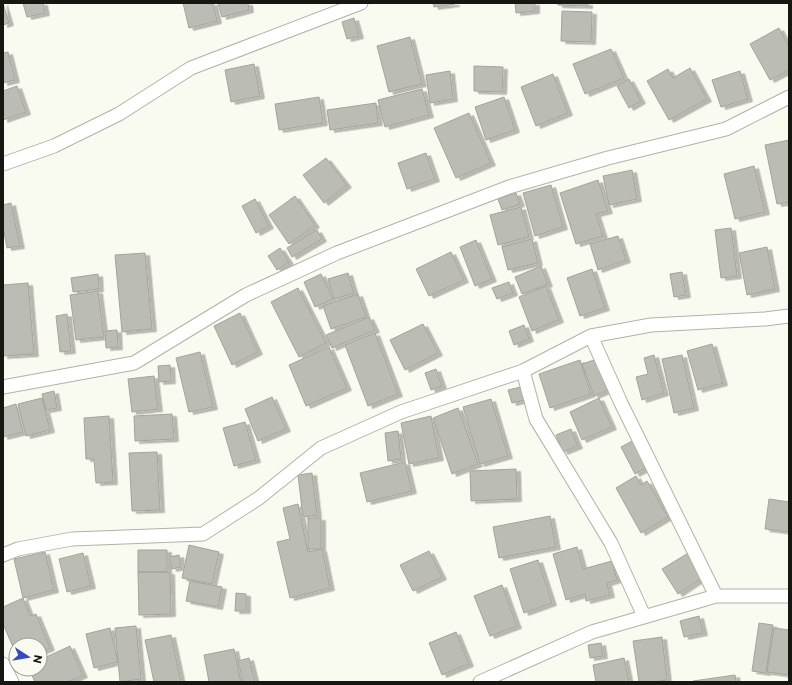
<svg xmlns="http://www.w3.org/2000/svg" width="792" height="685" viewBox="0 0 792 685" font-family="Commissioner,sans-serif">
	<defs>
		<filter id="shadow"><feDropShadow dx="4.5" dy="2.5" stdDeviation="0" flood-color="#0004"/></filter>
	</defs>
	<rect width="100%" height="100%" fill="#f9faf0"/>
	<path fill="#bbbcb3" stroke="#a4a49b" filter="url(#shadow)" d="M3,3L9,23L3,25Z
		M23,3H43L45,13L27,17Z
		M183,3H213L217,21L189,28Z
		M218,3H248L249,10L222,17Z
		M433,3H455V4L434,7Z
		M515,3H535V11L516,13Z
		M558,3H588V6L558,5Z
		M562,11L592,12L591,42L561,41Z
		M354,18L359,36L347,39L342,22Z
		M779,28L789,47V70L770,80L750,44Z
		M410,37L422,84L389,92L377,46Z
		M611,49L624,78L585,94L573,64Z
		M8,52L15,80L3,83V53Z
		M254,64L260,96L231,102L225,70Z
		M474,66L503,67L502,92L474,91Z
		M690,68L707,99L669,120L647,81L668,69L673,78Z
		M450,71L453,99L430,103L426,75Z
		M740,71L748,99L721,107L712,80Z
		M553,74L568,113L536,126L521,87Z
		M629,79L641,101L629,108L617,86Z
		M17,86L26,112L3,120V91Z
		M422,89L429,115L385,127L378,100Z
		M319,97L323,123L279,130L275,104Z
		M504,97L515,130L486,140L475,107Z
		M376,103L378,123L330,130L327,110Z
		M469,113L491,163L456,178L434,128Z
		M789,140V202L777,204L765,145Z
		M426,153L435,179L407,189L398,163Z
		M326,158L347,185L324,203L303,175Z
		M754,166L765,212L735,219L724,174Z
		M632,170L637,199L609,205L603,176Z
		M598,180L608,211L596,214L603,236L576,244L560,193Z
		M551,185L563,227L535,236L523,193Z
		M516,193L520,204L502,210L498,199Z
		M295,196L315,225L289,244L269,215Z
		M255,199L269,226L256,233L242,206Z
		M11,203L20,246L7,248L3,227V205Z
		M521,207L529,237L498,245L490,215Z
		M731,228L737,276L721,278L715,230Z
		M317,230L322,239L292,257L287,248Z
		M618,236L626,260L598,270L590,244Z
		M532,239L538,263L508,270L502,247Z
		M476,240L492,279L475,286L460,247Z
		M767,247L775,289L747,295L739,253Z
		M280,248L289,262L277,270L268,256Z
		M451,252L464,280L429,296L416,269Z
		M145,253L152,329L122,332L115,255Z
		M541,266L548,284L522,294L515,277Z
		M592,269L605,308L580,316L567,278Z
		M682,272L686,295L674,297L670,274Z
		M348,273L354,293L334,299L328,279Z
		M98,274L99,289L73,292L71,278Z
		M321,274L333,299L315,307L304,282Z
		M509,282L513,293L497,299L492,288Z
		M28,283L34,354L3,356V285Z
		M546,286L559,320L532,331L519,297Z
		M298,288L326,343L299,357L271,302Z
		M98,291L104,337L76,340L70,295Z
		M358,294L366,317L331,329L323,306Z
		M240,313L258,352L232,365L214,326Z
		M67,314L71,351L60,352L56,316Z
		M369,317L375,330L332,348L326,335Z
		M423,324L438,353L405,370L390,340Z
		M524,325L529,339L514,345L509,331Z
		M117,330L118,347L106,348L105,331Z
		M375,333L398,394L368,406L345,345Z
		M712,344L723,383L698,390L687,351Z
		M329,347L347,388L306,406L289,365Z
		M200,352L213,407L189,412L176,358Z
		M654,355L664,393L642,400L636,377L648,374L644,358Z
		M682,355L694,408L674,413L662,359Z
		M597,359L608,390L594,396L582,364Z
		M580,360L591,394L550,408L539,374Z
		M170,365L171,381L159,382L158,366Z
		M436,369L442,386L431,390L425,373Z
		M154,376L158,409L132,412L128,379Z
		M521,387L524,400L512,403L508,390Z
		M54,391L57,408L46,410L42,394Z
		M272,397L286,429L258,441L245,409Z
		M42,398L50,430L26,436L18,404Z
		M599,398L612,427L582,440L570,412Z
		M491,399L508,456L480,464L463,407Z
		M16,404L23,432L3,437V408Z
		M458,408L478,464L452,474L433,418Z
		M172,414L174,439L135,441L134,416Z
		M109,416L113,482L96,483L94,459H86L84,418Z
		M431,416L439,458L409,464L401,423Z
		M245,422L256,460L234,466L223,428Z
		M571,429L578,446L563,452L556,435Z
		M398,431L401,459L388,461L385,433Z
		M636,439L650,466L635,474L621,447Z
		M157,452L160,510L132,511L129,453Z
		M405,462L412,491L367,502L360,473Z
		M516,469L517,499L471,501L470,471Z
		M312,473L317,515L303,517L298,475Z
		M636,476L641,485L647,481L668,517L641,533L616,488Z
		M769,499L789,502V532L765,529Z
		M298,504L308,552L322,549L330,588L290,598L277,542L290,539L283,508Z
		M550,516L556,547L499,558L493,527Z
		M308,518H321V549H308Z
		M189,545L219,552L212,584L182,578Z
		M577,547L583,569L612,561L617,580L607,583L610,595L586,601L585,594L566,600L553,554Z
		M138,550H167V572H138Z
		M429,551L442,577L413,591L400,565Z
		M45,552L54,590L23,598L14,559Z
		M690,552L705,576L678,594L662,569Z
		M83,553L91,586L67,592L59,559Z
		M179,555L181,567L172,569L169,557Z
		M538,560L552,603L524,613L510,569Z
		M138,572H170L171,614L139,615Z
		M190,581L222,587L218,607L186,601Z
		M502,585L517,626L490,636L474,596Z
		M236,593L246,594V611H235Z
		M23,598L30,616L36,614L50,648L40,652V645L21,644L16,645L13,647L3,624V607Z
		M699,616L703,633L684,637L680,621Z
		M759,623L773,625L766,673L752,671Z
		M136,626L141,679L120,682L115,628Z
		M110,628L118,662L94,668L86,634Z
		M774,628L789,630V675L767,672Z
		M456,632L469,664L442,675L429,643Z
		M171,635L181,682H154L145,640Z
		M662,637L667,680L652,682H639L633,641Z
		M601,643L603,656L590,658L588,645Z
		M70,646L83,675L68,682H35L29,669H40V660Z
		M234,649L241,682H209L204,655Z
		M249,658L255,682H243L238,661Z
		M624,658L629,682H596L593,665Z
		M735,675L736,682H693V681Z"/>
	<g fill="none" stroke-linecap="round" stroke-linejoin="round">
		<defs>
			<path id="street" d="M3,164L54,146L119,114L191,68L361,3
				M591,336L621,403L716,596
				M523,371L536,419L611,543L644,616
				M3,387L134,363L246,295L337,253L509,187L608,158L726,129L789,97
				M3,555L18,549L72,539L203,534L259,498L321,448L401,412L523,371L591,336L651,325L765,319L789,316
				M3,664L12,682
				M480,682L592,632L716,596H789"/>
		</defs>
		<use href="#street" stroke="#b2b2a9" stroke-width="15"/>
		<use href="#street" stroke="#fff" stroke-width="13"/>
	</g>
	<rect width="792" height="685" fill="none" stroke="#161613" stroke-width="8"/>
	<g transform="translate(28 657) rotate(102)"><circle r="19" fill="#f9faf0" stroke="#9e9f98"/>
	<path d="M0-3L7 15L0 10L-7 15Z" fill="#394abd"/>
	<text y="-6" font-size="11" font-weight="bold" text-anchor="middle" fill="#161613">N</text>
	</g>
</svg>
